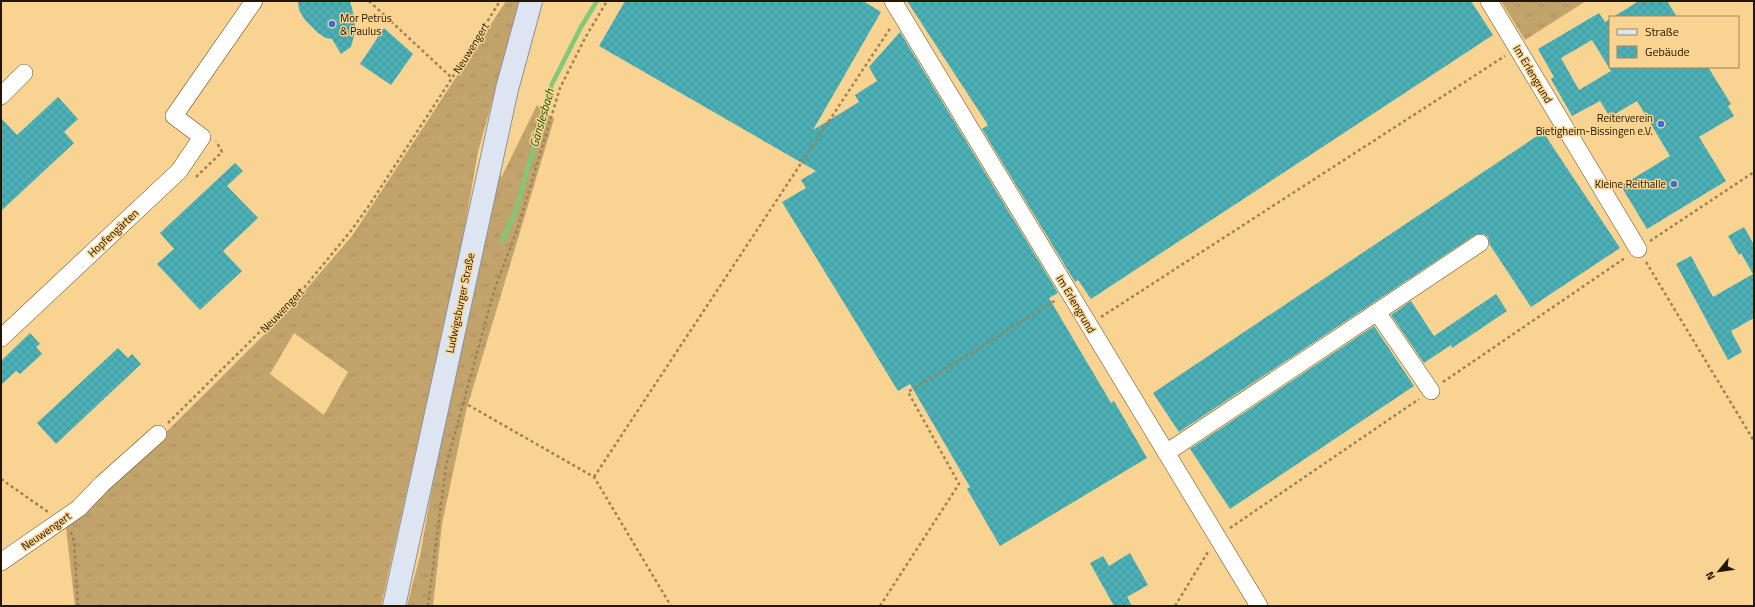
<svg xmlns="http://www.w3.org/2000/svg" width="1755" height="607" viewBox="0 0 1755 607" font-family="'Titillium Web',sans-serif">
	<defs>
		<pattern id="grass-tufts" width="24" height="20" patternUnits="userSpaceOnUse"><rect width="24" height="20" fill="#c3a36c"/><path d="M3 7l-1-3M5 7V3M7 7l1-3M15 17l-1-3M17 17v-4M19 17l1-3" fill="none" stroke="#a78b5c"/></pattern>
		<pattern id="building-cross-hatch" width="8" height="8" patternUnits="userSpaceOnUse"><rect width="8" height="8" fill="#4cb0b7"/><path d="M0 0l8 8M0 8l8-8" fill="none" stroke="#42969c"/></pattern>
	</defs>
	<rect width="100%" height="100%" fill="#f8d391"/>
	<path fill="url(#grass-tufts)" fill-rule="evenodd" d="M506,1H520L478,152L459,259L381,606H75L66,528L132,466L283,316L352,236ZM294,333L348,372L324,415L270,374Z
		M1501,1H1586L1525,40Z
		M537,105L554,119L466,411L442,524L433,606H407L420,556L445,415L498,158L501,178Z"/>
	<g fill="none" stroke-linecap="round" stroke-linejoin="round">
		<path stroke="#82c878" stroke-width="4.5" d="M502,241L515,213L552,84L581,27L597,1"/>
	</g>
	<path fill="url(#building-cross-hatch)" fill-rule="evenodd" d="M298,1H350L355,20V32L351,47L341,54L332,39L326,38L318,33L305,20L299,10Z
		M625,1H863L881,12L813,130L859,102L855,95L877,81L869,67L900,32L1058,293L1049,298L1111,403L1114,401L1147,458L1000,546L967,489L970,487L910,384L898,391L782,202L806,188L801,180L816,171L599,46Z
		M907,1H1471L1493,35L1091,299L1078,280L1075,282L982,129L988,125Z
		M1639,1H1667L1677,17H1613Z
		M1599,13L1605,22L1610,19V67H1708L1731,104L1728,106L1734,116L1699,137L1726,181L1647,229L1621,186L1670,156L1637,101L1610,117L1600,101L1572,116L1551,79L1554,77L1538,49ZM1592,40L1611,71L1579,90L1561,58Z
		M384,28L413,54L391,85L360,64Z
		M58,97L78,119L64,132L74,143L1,211V118L17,135Z
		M1543,132L1620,248L1531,307L1490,245L1488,237L1484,234L1475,235L1179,432L1153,393Z
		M235,163L243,171L227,186L258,218L223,251L242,271L200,310L157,264L174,249L160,233Z
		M1744,227L1754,245V318L1731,331L1742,352L1728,360L1676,264L1691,256L1713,297L1753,274L1741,253L1739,255L1728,236Z
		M1496,294L1507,311L1452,348L1451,345L1424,363L1391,315L1411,301L1434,336Z
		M1374,326L1414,386L1230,509L1190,449Z
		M30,333L40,344L36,347L42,354L20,374L16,371L1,385V361Z
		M118,348L128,358L132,354L141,364L56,444L37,423Z
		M1130,553L1148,585L1127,597L1132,606H1114L1090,563L1103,556L1109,566Z"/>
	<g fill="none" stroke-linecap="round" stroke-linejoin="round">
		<defs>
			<path id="minor" d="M893,1L1259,606
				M1489,1L1638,249
				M1,96L24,73
				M1377,312L1480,243
				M1,338L179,171L202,137L174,116L254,1
				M1166,453L1377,312L1431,391
				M1,562L79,508L102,484L158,434"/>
			<path id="major" d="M394,606L507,89L531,1"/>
		</defs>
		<use href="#minor" stroke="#684e1d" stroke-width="18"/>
		<use href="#major" stroke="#8d9199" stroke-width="24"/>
		<path stroke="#9d8253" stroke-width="2.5" stroke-dasharray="3 3" stroke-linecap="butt" d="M369,1L452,78
			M196,177L222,152L216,141
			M1650,241L1754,172
			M1646,262L1754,441
			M1101,317L1505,56
			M1443,382L1625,258
			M463,402L594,477L671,606
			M168,423L303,289L350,232L368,207L452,78L500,1
			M594,477L891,27
			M1,479L48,512
			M1230,528L1419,399
			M71,532L74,541L78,606
			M428,606L446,466L494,291L517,230L560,88L585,38L607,1
			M880,606L959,484L908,392L1056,300
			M1175,606L1208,552"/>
		<use href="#minor" stroke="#fff" stroke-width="17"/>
		<use href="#major" stroke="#dde5f3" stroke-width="22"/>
	</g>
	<g fill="#336fdd" stroke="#f8d391" stroke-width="1.5">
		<circle cx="332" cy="24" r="4"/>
		<circle cx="1661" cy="124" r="4"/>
		<circle cx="1674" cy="184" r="4"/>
	</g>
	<g text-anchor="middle" stroke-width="3" stroke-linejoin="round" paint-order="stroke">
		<g font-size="11" fill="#231500" stroke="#f8d391" text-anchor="end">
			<text x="340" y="22" text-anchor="start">Mor Petrus<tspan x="340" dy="13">&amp; Paulus</tspan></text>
			<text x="1653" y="122">Reiterverein<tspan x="1653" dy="13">Bietigheim-Bissingen e.V.</tspan></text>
			<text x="1666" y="188">Kleine Reithalle</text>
		</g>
		<g font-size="11" fill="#231500" stroke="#f8d391">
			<text transform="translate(471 48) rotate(-58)" y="4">Neuwengert</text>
			<text transform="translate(1533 74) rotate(59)" y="4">Im Erlengrund</text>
			<text transform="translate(113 233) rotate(-43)" y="4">Hopfengärten</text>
			<text transform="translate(460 303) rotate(-78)" y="4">Ludwigsburger Straße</text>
			<text transform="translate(1076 304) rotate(59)" y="4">Im Erlengrund</text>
			<text transform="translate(282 310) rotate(-46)" y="4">Neuwengert</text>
			<text transform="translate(46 531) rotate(-35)" y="4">Neuwengert</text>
		</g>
		<g font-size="12" font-style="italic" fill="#175c0c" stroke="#f8d391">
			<text transform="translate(542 118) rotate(-74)" y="4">Gänslesbach</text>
		</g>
	</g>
	<rect width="1755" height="607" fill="none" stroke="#231500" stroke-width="4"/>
	<rect x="1609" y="16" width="130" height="52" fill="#f8d391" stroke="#a38757"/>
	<rect x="1617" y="29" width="20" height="6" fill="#dde5f3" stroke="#a38757"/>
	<text x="1645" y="36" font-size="12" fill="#231500">Straße</text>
	<rect x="1617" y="46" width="20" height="12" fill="url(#building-cross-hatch)" stroke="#a38757"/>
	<text x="1645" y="56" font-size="12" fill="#231500">Gebäude</text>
	<g transform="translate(1719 571) rotate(241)" stroke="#f8d391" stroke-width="3" paint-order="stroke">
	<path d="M0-3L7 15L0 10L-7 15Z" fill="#231500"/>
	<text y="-6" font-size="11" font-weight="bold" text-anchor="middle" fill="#231500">N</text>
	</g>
</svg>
